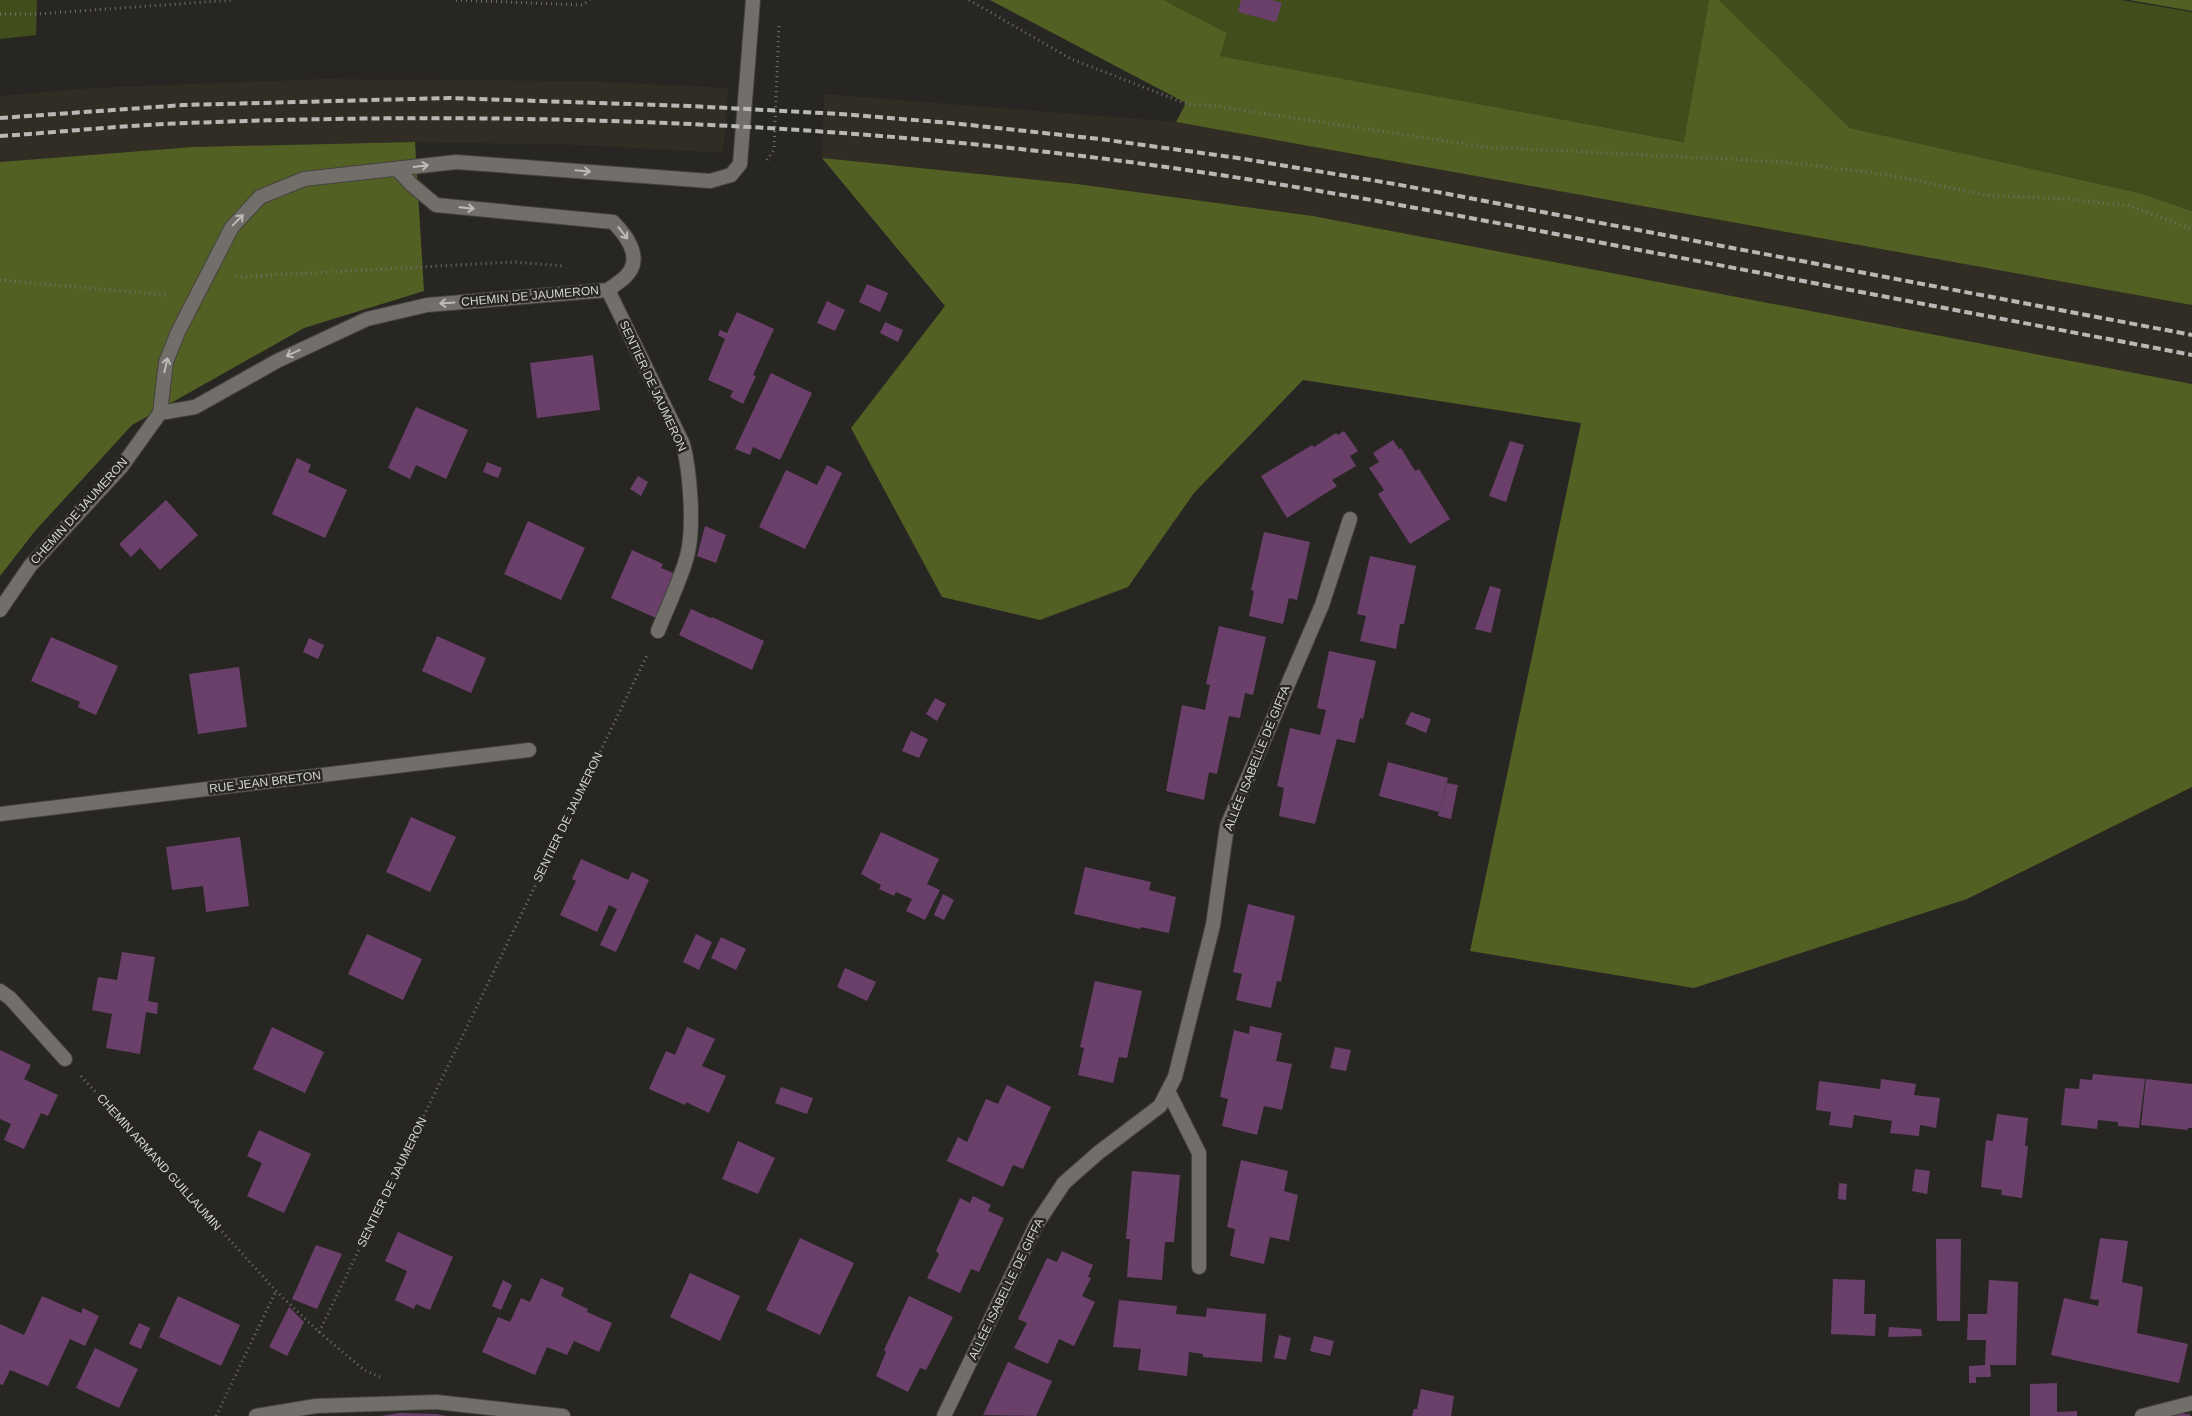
<svg xmlns="http://www.w3.org/2000/svg" width="2192" height="1416" viewBox="0 0 2192 1416" font-family="Arial,sans-serif">
	<rect width="100%" height="100%" fill="#282622"/>
	<path fill="#322d24" d="M323,79L584,81L728,88L723,153L583,145L415,142L193,147L0,162V96L92,88Z
		M824,94L1176,122L2192,305V384L1313,216L1077,184L822,158Z"/>
	<path fill="#424d1c" d="M0,0H37L36,35L0,39Z
		M1164,0H1709L1685,142L1219,56L1227,33Z
		M1719,0H2121L2192,12V211L2140,193L1850,128Z"/>
	<path fill="#536023" d="M990,0H1164L1227,33L1220,56L1684,142L1709,0H1719L1850,128L2140,193L2192,211V305L1176,122L1186,103Z
		M2129,0H2192V11Z
		M415,142L424,291L304,328L132,425L35,531L0,576V162L193,147Z
		M822,158L1077,184L1313,216L2192,384V787L1967,899L1694,988L1470,951L1581,423L1303,380L1194,493L1128,587L1040,620L942,597L851,428L945,306Z"/>
	<path fill="#6a406b" d="M1241,0H1272L1282,3L1276,22L1238,12Z
		M867,284L888,293L880,312L859,302Z
		M827,301L845,310L835,331L817,323Z
		M737,312L774,329L753,375L756,376L743,404L730,397L733,391L708,380L725,339L718,335L720,330L727,333Z
		M885,322L903,330L898,342L880,333Z
		M593,355L600,410L537,418L530,363Z
		M771,373L812,393L780,460L753,447L750,455L735,449Z
		M416,407L468,430L446,479L416,465L410,479L388,468Z
		M1344,431L1358,451L1350,456L1356,466L1332,480L1337,486L1287,518L1261,476L1312,445L1314,447L1336,433L1338,435Z
		M1393,440L1399,449L1401,448L1415,471L1419,469L1450,519L1410,544L1378,494L1384,490L1369,468L1379,462L1373,453Z
		M1510,441L1524,445L1506,502L1489,496Z
		M297,458L311,465L308,472L347,490L325,538L272,514Z
		M487,462L502,468L498,478L483,472Z
		M827,465L842,473L805,549L759,527L786,470L817,485Z
		M638,476L648,482L641,496L630,489Z
		M166,500L198,535L160,570L140,548L131,557L119,544Z
		M528,521L585,548L561,600L504,574Z
		M705,526L726,535L716,563L697,556Z
		M1264,532L1310,542L1297,600L1289,598L1283,624L1249,616L1254,591L1251,590Z
		M632,550L663,564L661,568L676,574L656,618L611,598Z
		M1370,556L1416,566L1404,624H1400L1396,649L1360,641L1366,616L1357,614Z
		M1490,586L1501,589L1491,633L1475,629Z
		M691,609L711,618L712,617L764,641L752,670L679,635Z
		M1219,626L1266,637L1253,695L1245,693L1240,718L1229,716L1217,774L1209,772L1204,800L1166,791L1182,705L1205,710L1210,685L1206,684Z
		M437,636L486,658L471,693L422,671Z
		M51,637L118,666L96,715L78,707L80,702L31,681Z
		M309,638L324,645L318,659L303,652Z
		M1329,651L1376,661L1363,719L1360,718L1355,743L1337,739L1315,824L1279,816L1284,788L1277,786L1290,728L1320,735L1326,710L1317,708Z
		M239,667L247,727L198,734L189,674Z
		M935,698L946,704L937,721L926,714Z
		M1411,712L1431,719L1426,733L1405,724Z
		M911,731L928,739L919,758L902,751Z
		M1388,762L1448,778L1439,812L1379,796Z
		M1447,783L1458,785L1451,819L1438,816Z
		M411,817L456,837L430,892L386,872Z
		M881,832L939,859L927,884L940,890L925,920L906,911L912,899L896,892L894,896L879,889L881,885L861,874Z
		M240,837L249,906L206,912L203,886L172,890L166,847Z
		M581,859L628,880L632,872L649,880L616,952L600,945L617,909L609,905L597,932L560,915L576,881L572,879Z
		M1085,867L1151,882L1149,890L1176,897L1169,933L1141,927L1140,929L1074,914Z
		M943,894L954,900L944,920L934,915Z
		M1248,904L1295,916L1281,982L1277,981L1271,1008L1236,1000L1242,974L1233,972Z
		M367,934L422,959L403,1000L348,974Z
		M696,934L712,942L699,970L683,962Z
		M721,937L746,949L736,970L711,958Z
		M122,952L155,957L148,1001L158,1003L157,1014L146,1012L140,1054L106,1048L112,1014L92,1010L98,977L117,980Z
		M845,968L876,982L867,1001L837,987Z
		M1095,981L1142,991L1127,1058L1119,1057L1113,1083L1078,1075L1084,1048L1080,1047Z
		M1250,1026L1282,1033L1276,1061L1292,1064L1282,1110L1264,1106L1257,1135L1222,1126L1228,1099L1220,1097L1234,1030L1249,1034Z
		M272,1027L324,1052L305,1093L253,1069Z
		M687,1027L715,1039L702,1066L726,1076L709,1113L686,1102L685,1105L649,1089L666,1051L675,1055Z
		M1335,1047L1351,1050L1346,1071L1330,1068Z
		M0,1050L31,1065L24,1079L58,1095L48,1116L41,1113L24,1149L4,1140L11,1124L0,1119Z
		M2093,1074L2145,1079L2139,1128L2118,1126V1122L2098,1120L2097,1129L2061,1125L2065,1088L2079,1089L2080,1079L2092,1080Z
		M1881,1079L1916,1084L1914,1095L1940,1098L1936,1128L1920,1125L1919,1136L1890,1133L1892,1121L1854,1115L1852,1128L1829,1125L1831,1112L1816,1110L1819,1081L1880,1089Z
		M2146,1079L2192,1084V1128H2188L2187,1130L2141,1125Z
		M1007,1085L1051,1107L1023,1169L1013,1165L1003,1187L947,1161L958,1137L967,1142L986,1099L998,1104Z
		M781,1087L813,1098L807,1114L775,1103Z
		M1997,1114L2028,1118L2025,1146H2028L2022,1198L2001,1195L2002,1190L1981,1187L1986,1140L1993,1141Z
		M259,1130L311,1154L284,1213L247,1196L262,1163L247,1156Z
		M738,1141L775,1158L758,1194L722,1179Z
		M1241,1160L1288,1171L1284,1191L1298,1195L1289,1241L1270,1237L1264,1264L1230,1256L1235,1229L1227,1227Z
		M1915,1169L1930,1171L1927,1194L1912,1191Z
		M1132,1171L1180,1175L1174,1242H1165L1162,1280L1127,1277L1130,1239H1126Z
		M1839,1183L1847,1184L1846,1200L1838,1199Z
		M973,1196L991,1205L988,1211L1004,1218L979,1272L971,1269L960,1293L927,1278L939,1254L936,1251L960,1198L970,1203Z
		M398,1232L453,1257L430,1310L416,1304L414,1309L395,1300L407,1271L385,1261Z
		M800,1238L854,1263L820,1335L766,1310Z
		M2100,1238L2128,1241L2122,1282L2143,1287L2137,1333L2188,1344L2179,1383L2051,1355L2064,1298L2098,1306L2099,1300L2090,1299Z
		M1936,1239H1961L1960,1321H1937Z
		M316,1245L342,1254L317,1309L292,1299Z
		M1062,1251L1093,1265L1088,1277L1091,1278L1082,1296L1095,1302L1074,1346L1059,1339L1048,1364L1014,1348L1027,1323L1018,1319L1047,1258L1057,1262Z
		M690,1273L740,1296L720,1341L670,1317Z
		M541,1278L564,1288L561,1296L588,1309L587,1312L612,1323L599,1352L574,1341L567,1355L547,1347L535,1375L482,1352L498,1317L510,1322L521,1298L530,1302Z
		M1833,1279L1865,1280L1864,1314H1876L1875,1336L1831,1334Z
		M503,1280L512,1285L501,1310L492,1306Z
		M1989,1280L2018,1282L2016,1365H1990L1991,1377H1976V1383H1969V1366L1985,1365L1986,1340H1967L1968,1314H1987Z
		M42,1296L81,1313L83,1308L99,1316L85,1346L70,1339L48,1386L10,1370L3,1385L0,1384V1324L24,1335Z
		M178,1296L240,1325L221,1366L159,1337Z
		M909,1296L953,1317L926,1370L920,1368L908,1392L876,1376L886,1352L884,1350Z
		M1119,1300L1177,1306L1176,1314L1206,1317L1207,1308L1266,1314L1262,1362L1203,1357V1354L1189,1352L1187,1376L1138,1370L1141,1349L1113,1347Z
		M289,1307L304,1322L287,1356L269,1347Z
		M139,1323L150,1328L141,1349L129,1344Z
		M1889,1327L1921,1329L1922,1336L1888,1337Z
		M1279,1335L1291,1338L1286,1360L1274,1358Z
		M1314,1336L1334,1341L1330,1356L1310,1351Z
		M95,1348L138,1369L119,1408L76,1388Z
		M1008,1362L1052,1381L1036,1416L983,1415Z
		M2057,1383V1412L2077,1411V1416H2030V1384Z
		M1421,1389L1454,1396L1451,1416H1412L1414,1409H1417Z
		M2185,1411L2184,1414H2190V1416H2159Z
		M400,1413L436,1414L447,1416H380Z"/>
	<g fill="none" stroke-linecap="round" stroke-linejoin="round">
		<defs>
			<path id="service" d="M0,991L10,998L65,1059"/>
			<path id="minor" d="M608,290L683,444C690,471 694,524 688,552C683,575 667,608 658,631
				M160,413L195,407L277,361L367,319L427,305L608,290C614,285 622,281 627,275C643,257 626,235 613,222L436,205L411,184L397,169
				M0,610L30,566L122,466L160,413L166,362L178,332L232,227L260,197L304,179L456,162L710,181L731,175L740,164L753,0
				M0,814L529,750
				M1168,1091L1199,1153V1267
				M944,1416L1036,1225L1064,1183L1098,1153L1160,1106L1175,1077L1213,925L1227,826L1322,605L1350,519
				M2142,1416L2192,1403"/>
			<path id="tertiary" d="M256,1416L316,1406L436,1402L563,1416"/>
		</defs>
		<use href="#service" stroke="#44423f" stroke-width="16"/>
		<use href="#minor" stroke="#44423f" stroke-width="16"/>
		<use href="#tertiary" stroke="#44423f" stroke-width="16"/>
		<path stroke="#72706d" stroke-width="3" stroke-dasharray="1 4" stroke-linecap="butt" d="M456,0L582,5L590,0
			M969,0L1071,59L1187,104L1215,106L1485,147L1786,162L1889,175L1985,195L2067,199L2130,206L2192,229
			M0,14H37L233,0
			M767,160L774,149L779,23
			M236,277L513,262L564,266
			M0,280L166,295L168,293
			M81,1076L276,1291L319,1332L364,1370L380,1377
			M319,1332L648,653
			M216,1416L276,1291"/>
		<use href="#service" stroke="#726f6b" stroke-width="14"/>
		<use href="#minor" stroke="#726f6b" stroke-width="14"/>
		<use href="#tertiary" stroke="#726f6b" stroke-width="14"/>
		<path stroke="#b9b8b5" stroke-width="4" stroke-dasharray="8 4" stroke-linecap="butt" d="M0,118L184,105L449,98L689,106L841,114L951,123L1100,139L1238,158L1395,184L2192,335
			M0,136C63,132 126,125 188,123C492,111 797,121 1098,158C1275,180 1450,214 1624,247C1813,283 2003,319 2192,355"/>
	</g>
	<defs><path id="oneway-shaft" d="M-6 0H5M1.5-3L5.5 0L1.5 3" fill="none" stroke-width="1.6" stroke-linecap="round" stroke-linejoin="round" transform="scale(1.25)"/></defs>
	<g stroke="#bcbbb8">
		<use href="#oneway-shaft" transform="translate(421 166) rotate(-7)"/>
		<use href="#oneway-shaft" transform="translate(583 171) rotate(5)"/>
		<use href="#oneway-shaft" transform="translate(467 208) rotate(6)"/>
		<use href="#oneway-shaft" transform="translate(238 220) rotate(-46)"/>
		<use href="#oneway-shaft" transform="translate(623 233) rotate(52)"/>
		<use href="#oneway-shaft" transform="translate(447 303) rotate(176)"/>
		<use href="#oneway-shaft" transform="translate(293 353) rotate(155)"/>
		<use href="#oneway-shaft" transform="translate(166 365) rotate(-77)"/>
	</g>
	<g text-anchor="middle" stroke-width="5" stroke-linejoin="round" paint-order="stroke">
		<g font-size="12" fill="#d5d4d1" stroke="#282622">
			<text transform="translate(530 296) rotate(-5)" y="4">CHEMIN DE JAUMERON</text>
			<text transform="translate(653 386) rotate(65)" y="4">SENTIER DE JAUMERON</text>
			<text transform="translate(79 511) rotate(-48)" y="4">CHEMIN DE JAUMERON</text>
			<text transform="translate(1257 758) rotate(-68)" y="4">ALLÉE ISABELLE DE GIFFA</text>
			<text transform="translate(265 782) rotate(-7)" y="4">RUE JEAN BRETON</text>
			<text transform="translate(568 817) rotate(-64)" y="4">SENTIER DE JAUMERON</text>
			<text transform="translate(159 1162) rotate(48)" y="4">CHEMIN ARMAND GUILLAUMIN</text>
			<text transform="translate(392 1182) rotate(-64)" y="4">SENTIER DE JAUMERON</text>
			<text transform="translate(1006 1289) rotate(-64)" y="4">ALLÉE ISABELLE DE GIFFA</text>
		</g>
	</g>
</svg>
